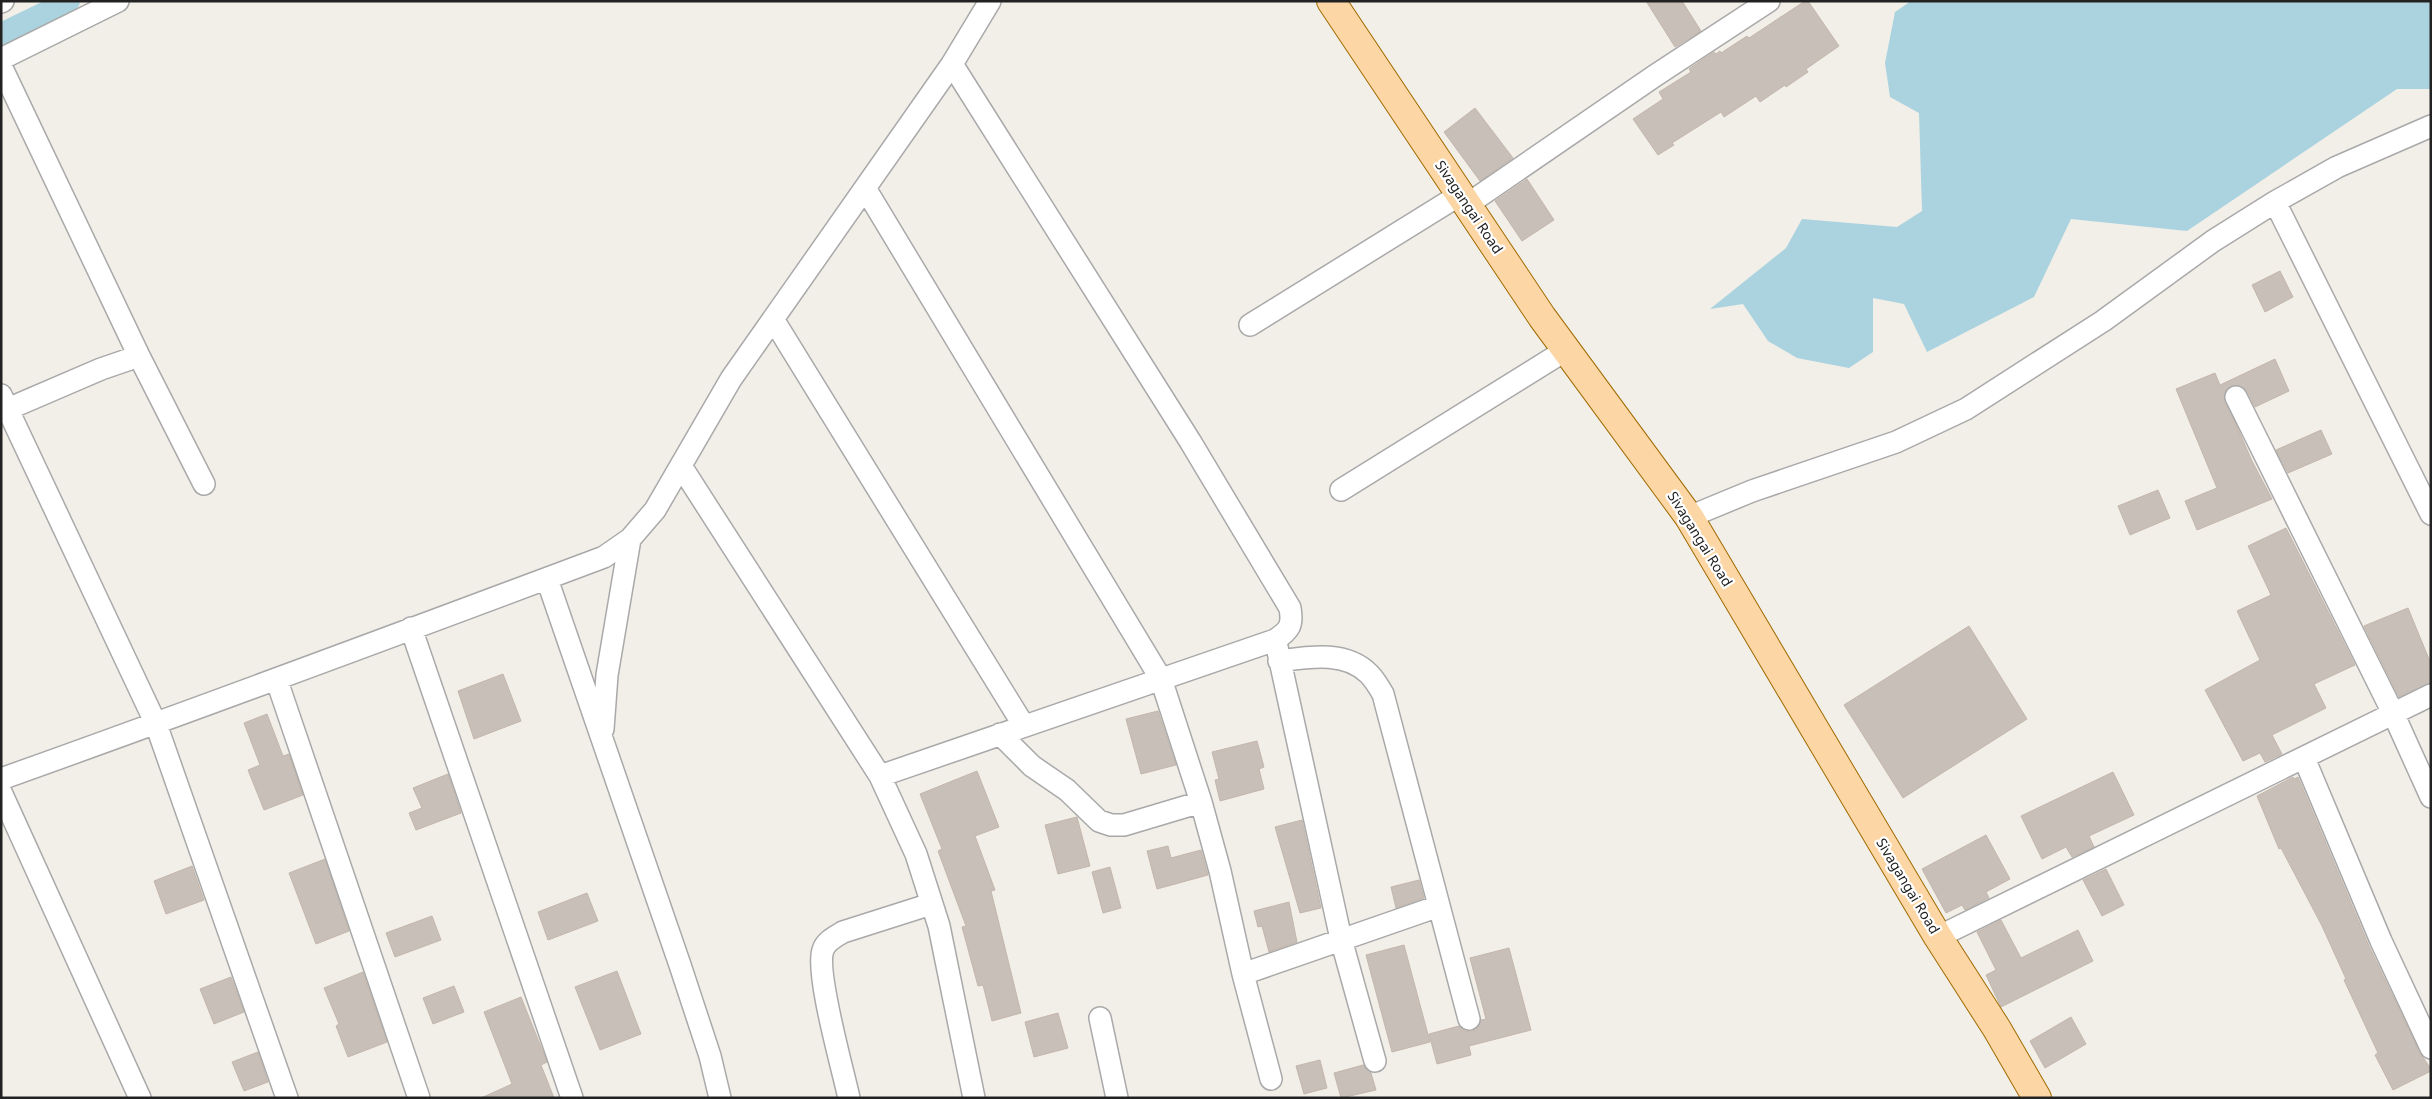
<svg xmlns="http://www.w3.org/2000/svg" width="2432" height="1099" viewBox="0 0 2432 1099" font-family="'Noto Sans',sans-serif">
	<rect width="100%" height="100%" fill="#f2efe9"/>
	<path fill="#aad3df" d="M1911,1H2431V89H2397L2187,231L2071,219L2034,297L1927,352L1904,304L1873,298V352L1849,368L1797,358L1768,341L1743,304L1710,309L1786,248L1802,219L1897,227L1922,211L1919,113L1890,97L1885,63L1895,12Z"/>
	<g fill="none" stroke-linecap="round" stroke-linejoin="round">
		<path stroke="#aad3df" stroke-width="22" d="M1,34L69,1"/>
	</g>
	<path fill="#c7bfb8" stroke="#c4b6ab" d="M1646,1H1682L1701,31L1675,47Z
		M1805,1H1808L1839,46L1806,69L1808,72L1786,87L1785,85L1760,102L1756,96L1724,117L1721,112L1672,143L1674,145L1658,155L1633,119L1663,99L1659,92L1691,72L1689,69L1714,52L1716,54L1720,51L1721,53L1747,36L1749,38Z
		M1475,108L1513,158L1480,181L1444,132Z
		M1527,179L1554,220L1522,241L1495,201Z
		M2280,271L2293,297L2265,312L2252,285Z
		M2275,359L2289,391L2255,407L2247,391L2237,385L2226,390L2224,397L2252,461L2272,499L2197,530L2185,501L2217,488L2176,389L2215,373L2220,385Z
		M2321,430L2332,454L2288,473L2276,450Z
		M2158,490L2170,518L2130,535L2118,506Z
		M2286,528L2355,665L2314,684L2326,708L2272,735L2282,754L2265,762L2260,753L2243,761L2205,690L2260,660L2237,611L2271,595L2248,546Z
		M2408,608L2431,664V683L2399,697L2364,626Z
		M1969,626L2027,719L1903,798L1844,705Z
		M503,674L521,721L474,739L458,691Z
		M1158,711L1176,765L1141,774L1126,719Z
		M267,714L283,756L289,754L303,795L264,810L248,770L260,765L244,723Z
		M1257,741L1264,767L1259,769L1264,789L1220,801L1215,780L1219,779L1212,752Z
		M977,771L999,827L975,836L995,890L991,891L1021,1013L992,1021L983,985L978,986L962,927L966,926L938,851L942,849L920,794Z
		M2113,772L2134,815L2089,836L2094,847L2072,857L2066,847L2042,859L2021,816Z
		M448,774L461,813L416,830L409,813L422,808L413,788Z
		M2293,777L2294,779L2298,777L2369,946L2420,1053L2431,1069V1071L2393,1090L2375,1055L2378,1053L2344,980L2346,979L2322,926L2281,848L2279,849L2257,796Z
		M1077,817L1090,866L1058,874L1045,825Z
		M1302,820L1321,908L1300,913L1275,827Z
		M1986,835L2010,879L1986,892L1989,898L1965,910L1962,905L1946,913L1922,869Z
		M1168,846L1171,858L1201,850L1208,875L1157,889L1147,851Z
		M325,859L349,931L316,944L289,873Z
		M192,866L204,900L166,914L154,881Z
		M1110,867L1121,908L1103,913L1092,872Z
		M2106,869L2124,905L2102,916L2083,880Z
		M1419,880L1424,898L1396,908L1391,887Z
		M587,893L598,921L548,940L538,912Z
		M1289,902L1297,942L1269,952L1262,926L1258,927L1254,911Z
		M432,916L441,940L395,957L386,933Z
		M2001,920L2021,958L2078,930L2093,961L2001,1007L1986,975L1996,970L1977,932Z
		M1404,945L1430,1042L1392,1052L1366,955Z
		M1509,948L1531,1030L1469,1046L1471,1055L1437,1064L1429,1034L1459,1026L1465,1031H1473L1478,1027L1481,1020L1486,1019L1470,958Z
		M617,971L641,1034L600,1050L575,987Z
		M363,972L387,1042L348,1057L336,1026L339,1024L324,988Z
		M231,977L244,1012L214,1024L200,989Z
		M454,986L464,1012L433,1024L423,998Z
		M521,997L547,1062L541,1065L554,1098H481L512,1084L484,1012Z
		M1058,1013L1068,1048L1034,1057L1025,1022Z
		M2071,1017L2086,1044L2045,1068L2030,1041Z
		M258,1052L268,1082L244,1091L232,1062Z
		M1320,1060L1327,1088L1304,1094L1296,1066Z
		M1363,1065L1371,1073L1376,1090L1341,1098L1334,1073Z"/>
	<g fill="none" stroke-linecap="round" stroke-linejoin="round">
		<defs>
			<path id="minor" d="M1,2L3,1
				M1,59L118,1
				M1,66L139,356
				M865,188L1161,679L1201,802L1220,871L1243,974L1271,1079
				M2275,202L2431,514
				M1468,204L1656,75L1769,1
				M773,319L1024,726
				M1250,325L1461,194
				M1,395L156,724L287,1098
				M2236,397L2393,713L2431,797
				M1,412L101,369L139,356L204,484
				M681,466L880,776L916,854L939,926L974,1098
				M1341,490L1566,350
				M1689,517L1752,491L1896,442L1966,409L2103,321L2213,241L2275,202L2337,167L2431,126
				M547,579L680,965L710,1056L720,1098
				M411,628L572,1098
				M1277,647L1341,939L1375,1061
				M1279,661C1308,657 1346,650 1369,674C1375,680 1379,687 1383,694L1469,1019
				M277,681L419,1098
				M603,729L607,675L630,539
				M1000,734L1032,766L1067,790L1099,821L1111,825H1124L1201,802
				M2304,758L2381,941L2431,1048
				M880,776L1275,640C1290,630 1293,625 1290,608L1190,441L952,64
				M1,779C203,707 404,632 604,557L630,539L655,510L731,379L952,64L990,1
				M1,792L140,1098
				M1938,937L2431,695
				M1243,974L1439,906
				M1100,1018L1117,1098
				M849,1098C843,1070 815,972 823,950C826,941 835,937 843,932L931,904"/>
			<path id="primary" d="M1331,1L1542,317L1689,517L1938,937L1997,1029L2037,1098"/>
		</defs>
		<use href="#minor" stroke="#a9a9a9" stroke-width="24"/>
		<use href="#primary" stroke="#a06b00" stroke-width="30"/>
		<use href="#minor" stroke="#fff" stroke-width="21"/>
		<use href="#primary" stroke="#fcd6a4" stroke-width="28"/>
	</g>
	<g text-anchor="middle" stroke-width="4.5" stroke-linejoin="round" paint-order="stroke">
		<g font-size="14" fill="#222" stroke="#fff">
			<text transform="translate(1469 207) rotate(56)" y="5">Sivagangai Road</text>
			<text transform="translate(1700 539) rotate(58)" y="5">Sivagangai Road</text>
			<text transform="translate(1908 886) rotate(59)" y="5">Sivagangai Road</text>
		</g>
	</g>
	<rect width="2432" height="1099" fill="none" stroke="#222222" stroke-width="5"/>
</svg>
